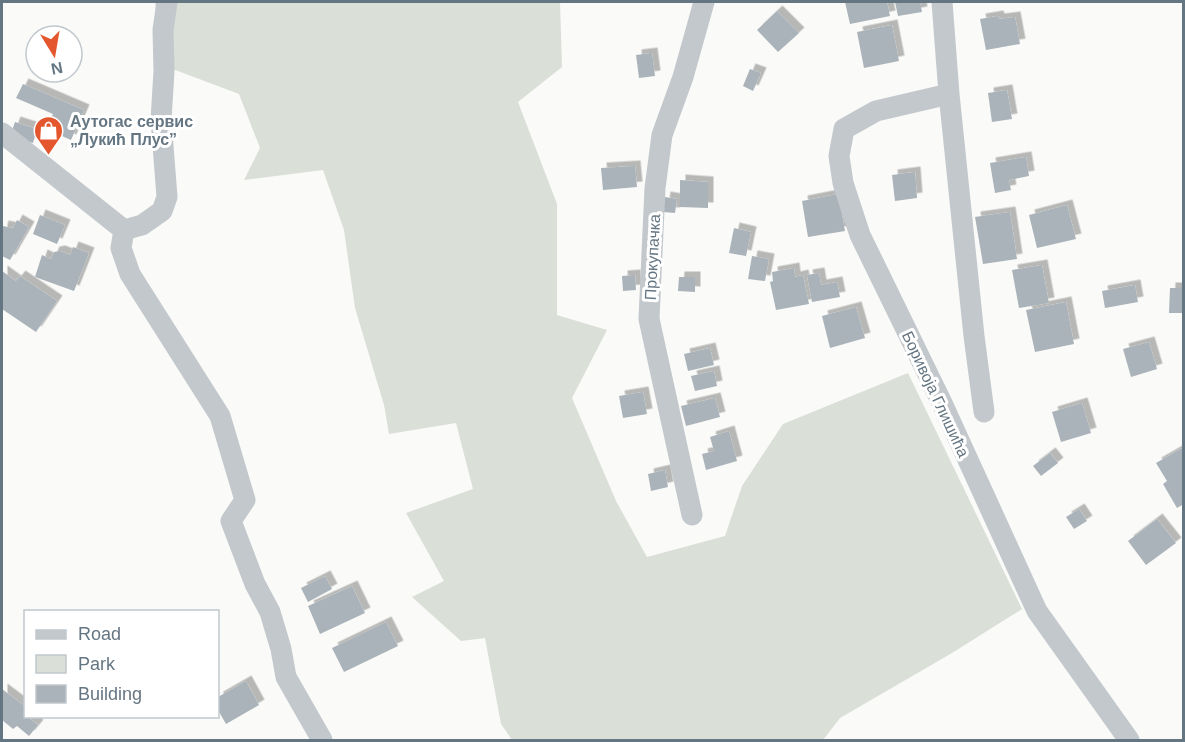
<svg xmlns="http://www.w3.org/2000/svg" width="1185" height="742" viewBox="0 0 1185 742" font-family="Arial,sans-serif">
	<defs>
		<filter id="shadow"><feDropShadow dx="5.5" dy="-5.5" stdDeviation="0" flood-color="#0004"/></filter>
	</defs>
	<rect width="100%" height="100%" fill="#fafaf8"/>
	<path fill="#dadfd7" d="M155,2H560L562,67L518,102L557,204V315L607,330L572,398L616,501L647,557L725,536L742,486L783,424L908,373L1022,609L952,653L840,718L823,740H512L501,724L485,638L461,641L412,597L444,581L406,513L473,489L456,423L389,434L384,405L355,308L344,230L323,170L244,180L260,148L239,94L162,65Z"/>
	<path fill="#aab3b9" filter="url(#shadow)" d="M845,2H887L890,16L850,24Z
		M895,2H920L922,12L898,16Z
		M777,11L799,33L778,52L757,30Z
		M998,16L999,19L1015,17L1020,44L986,50L980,19Z
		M892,25L899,61L864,68L857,32Z
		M652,53L655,76L639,78L636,55Z
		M750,69L761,73L753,91L743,86Z
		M23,84L84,110L71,140L46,129L53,114L16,98Z
		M1007,90L1012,119L992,122L988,93Z
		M15,122L37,129L33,143L10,136Z
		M1026,157L1029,176L1009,180L1011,190L995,193L990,163Z
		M635,166L637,187L603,190L601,168Z
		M915,172L917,198L895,201L892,175Z
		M680,180L708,182V208L680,207Z
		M838,194L845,231L808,237L802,201Z
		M665,197L677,199L675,213L663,212Z
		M1067,205L1076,239L1037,248L1029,215Z
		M1010,212L1017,259L983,264L975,217Z
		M40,215L65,225L57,244L33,234Z
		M17,220L29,227L10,260L2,256V230L3,226L13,228Z
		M734,228L751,232L746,256L729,253Z
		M73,247L89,253L74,291L35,277L42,255L51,259L54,252L60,251L70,255Z
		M752,256L769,259L765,281L748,279Z
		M1042,265L1049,303L1019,308L1012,270Z
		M794,268L795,277L803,275L809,304L776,310L770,282L773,281L772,272Z
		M2,271L16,281L20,276L57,301L36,332L2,309Z
		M819,273L821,285L837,282L840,297L812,302L807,275Z
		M635,275L636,290L623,291L622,276Z
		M679,277H695V292L678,291Z
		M1135,285L1138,302L1105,308L1102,291Z
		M1170,288H1184V313H1169Z
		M1066,302L1074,344L1035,352L1026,310Z
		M856,307L865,338L830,348L822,316Z
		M1149,342L1157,369L1131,377L1123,349Z
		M710,348L714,365L688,371L684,354Z
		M714,371L717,386L695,391L691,376Z
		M643,392L647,414L623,418L619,396Z
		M715,398L720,417L686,426L681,406Z
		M1082,403L1091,433L1061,442L1052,412Z
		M729,431L737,461L706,470L702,454L714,451L710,437Z
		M1184,447V504L1177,508L1163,484L1167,481L1156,463Z
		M1050,453L1058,463L1041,476L1033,466Z
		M665,470L668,487L651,491L648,474Z
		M1079,509L1087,521L1074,529L1066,517Z
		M1157,519L1176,543L1146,565L1128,541Z
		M325,576L332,589L308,602L301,588Z
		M352,586L365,613L320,634L308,606Z
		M386,622L398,646L344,672L332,648Z
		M246,681L259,705L226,724L218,710V697Z
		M2,689L26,707L24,714L38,725L29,736L17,726L13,729L2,720Z"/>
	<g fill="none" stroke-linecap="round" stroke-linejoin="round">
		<path stroke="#c3c8cc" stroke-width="21" d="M942,2L949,94L876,111L844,129L839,156L843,183L860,235L942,403L1037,611L1129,740
			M949,94L974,336L984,412
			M2,133L124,230
			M124,230L121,248L130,274L220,416L245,500L231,521L255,584L270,612L281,649L286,677L322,740
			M124,230L142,225L162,211L167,197L161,120L164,71L163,30L167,2
			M692,515L649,319L655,188L662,135L683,77L704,2"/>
	</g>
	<defs>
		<symbol id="shop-pin" viewBox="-11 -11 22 30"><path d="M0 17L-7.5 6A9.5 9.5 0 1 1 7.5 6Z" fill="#e4572e" stroke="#fff"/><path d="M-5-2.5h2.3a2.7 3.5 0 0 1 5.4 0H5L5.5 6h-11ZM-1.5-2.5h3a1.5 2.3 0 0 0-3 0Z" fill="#fff"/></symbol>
	</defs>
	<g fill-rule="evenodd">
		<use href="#shop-pin" x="32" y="114" width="33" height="45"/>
	</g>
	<g text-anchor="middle" stroke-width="6" stroke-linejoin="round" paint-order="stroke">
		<g font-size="16" font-weight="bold" fill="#657683" stroke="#fff" text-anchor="start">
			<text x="70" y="127">Аутогас сервис<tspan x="70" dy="18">„Лукић Плус”</tspan></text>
		</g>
		<g font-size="16" fill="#657683" stroke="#fff">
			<text transform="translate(652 257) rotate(-87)" y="6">Прокупачка</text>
			<text transform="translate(936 394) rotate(65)" y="6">Боривоја Глишића</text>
		</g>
	</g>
	<rect width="1185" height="742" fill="none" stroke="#657683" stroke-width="6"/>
	<rect x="24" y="610" width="195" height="108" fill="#ffffff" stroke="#c1c8cd" stroke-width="1.5"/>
	<rect x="36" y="630" width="30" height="9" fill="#c3c8cc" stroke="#c1c8cd" stroke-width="1.5"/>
	<text x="78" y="640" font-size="18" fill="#657683">Road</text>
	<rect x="36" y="655" width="30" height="18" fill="#dadfd7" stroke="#c1c8cd" stroke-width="1.5"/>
	<text x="78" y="670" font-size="18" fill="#657683">Park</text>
	<rect x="36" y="685" width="30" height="18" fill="#aab3b9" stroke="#c1c8cd" stroke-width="1.5"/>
	<text x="78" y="700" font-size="18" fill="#657683">Building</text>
	<g transform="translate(54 54) rotate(169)"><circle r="28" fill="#ffffff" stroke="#c1c8cd" stroke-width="1.5"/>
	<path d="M0-4.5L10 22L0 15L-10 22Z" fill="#e4572e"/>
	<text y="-9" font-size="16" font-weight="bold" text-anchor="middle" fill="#657683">N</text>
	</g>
</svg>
